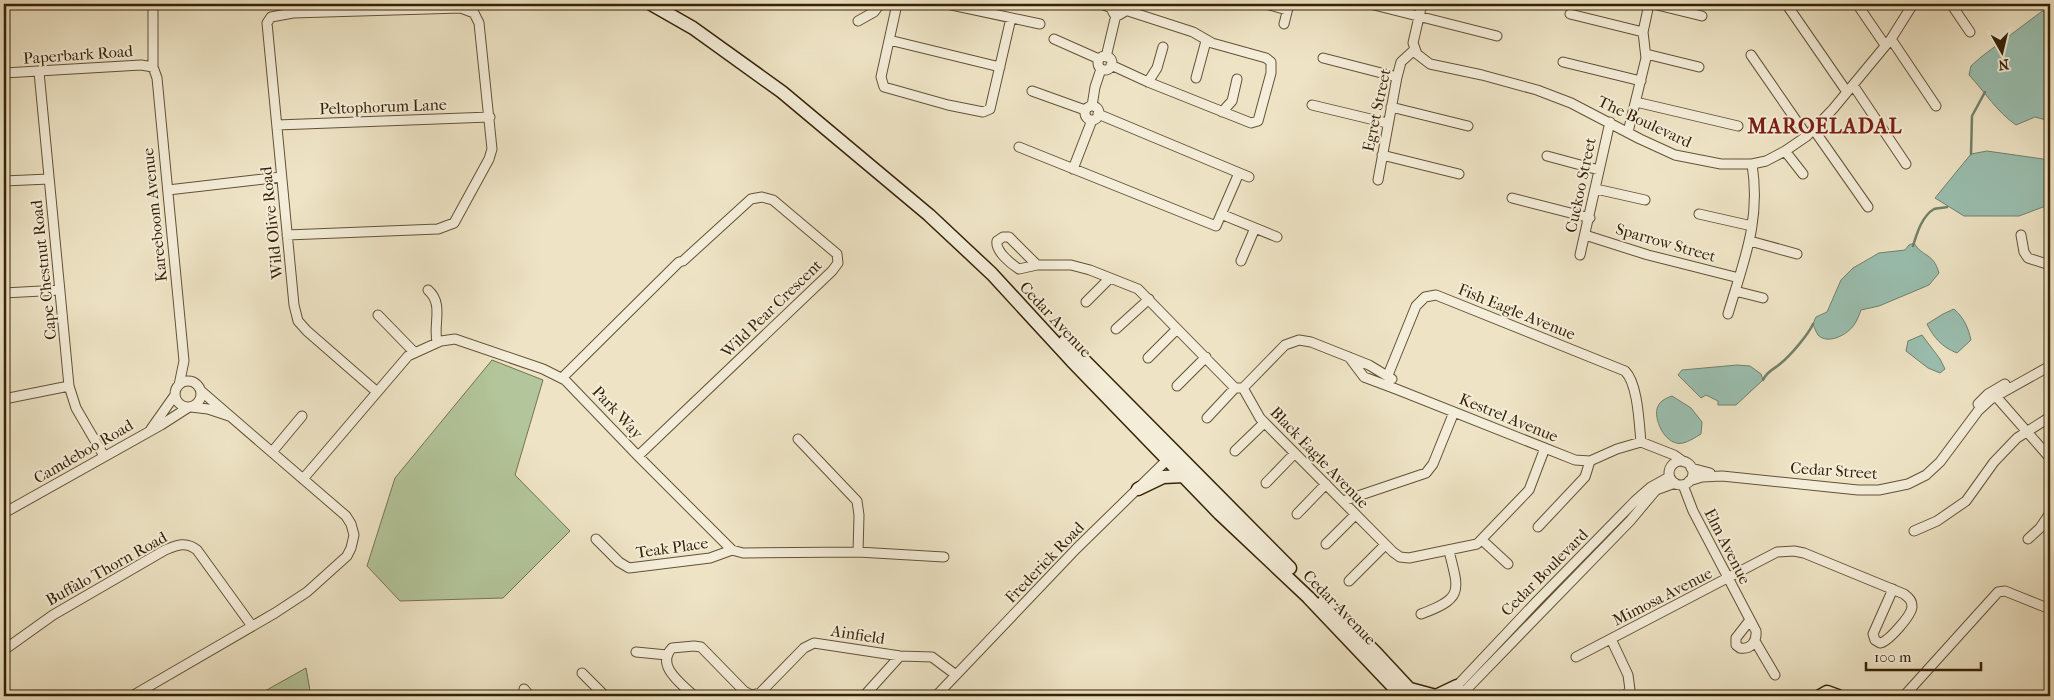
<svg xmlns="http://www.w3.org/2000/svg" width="2054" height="700" viewBox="0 0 2054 700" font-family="'IM FELL French Canon',serif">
	<rect width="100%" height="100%" fill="#eee4c5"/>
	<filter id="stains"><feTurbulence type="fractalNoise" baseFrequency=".004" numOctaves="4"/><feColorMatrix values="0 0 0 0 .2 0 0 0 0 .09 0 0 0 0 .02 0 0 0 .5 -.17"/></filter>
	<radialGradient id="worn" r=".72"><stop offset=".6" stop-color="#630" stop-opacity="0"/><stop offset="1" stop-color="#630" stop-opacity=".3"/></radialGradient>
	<path fill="#b3c59a" stroke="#747450" d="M492,360L543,380L515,475L570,531L503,598L400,601L367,566L395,478Z
		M306,668L311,696H256Z"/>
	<path fill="#9abfb0" stroke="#72806c" d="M2050,8V121L2035,117L2016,125C1997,112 1985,92 1969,75L1971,66L1981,57L2041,12Z
		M1987,151L2050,160V208L2043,207L2019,216H1964L1935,198L1971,154Z
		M1914,243C1923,258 1933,252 1939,273L1929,285L1879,306L1861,310C1859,315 1857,321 1854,325C1847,335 1828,345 1818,335C1816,332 1814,327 1813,324L1816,317L1827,312L1841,280L1853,268L1879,253L1905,250L1909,245Z
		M1954,309C1964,318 1968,327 1971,340L1957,353C1942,347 1934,338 1927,324L1943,314Z
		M1922,335L1940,359L1945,369L1940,373L1928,368L1906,351L1908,341Z
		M1737,365L1750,366L1761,374L1763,380L1736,405H1718V401L1706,395L1701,398L1678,375L1682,370Z
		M1672,396L1691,408L1702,422L1701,434C1696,437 1688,442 1683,443C1667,447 1654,422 1657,409C1659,401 1666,398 1672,396Z"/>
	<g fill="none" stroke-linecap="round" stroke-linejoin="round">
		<path stroke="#72806c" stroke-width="2.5" d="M1971,154L1972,116L1985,92
			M2049,160L2050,158
			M1913,246C1917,233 1922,216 1934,209C1937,208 1943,208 1947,207
			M1763,380C1767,371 1773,370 1780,364C1790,356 1808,335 1813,324"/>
		<defs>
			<path id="street" d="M897,4L881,77L884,87L948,105L983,112L990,109L1011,18
				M947,4L1040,24
				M1101,4L1112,8
				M1113,4L1112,10L1114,14L1119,15L1124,12V4
				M1266,4L1287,10
				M1370,4L1497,36
				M1422,4L1413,43L1417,54L1430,64L1482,75L1537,90L1571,103L1640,139L1675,155L1721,164H1752L1766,161L1785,151L1807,136L1833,109L1891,39L1913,4
				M1653,4L1702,16
				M1857,4L1885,45
				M1951,4L1970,32
				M1789,8L1847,92
				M153,11V67L157,78L184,361L179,385
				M1570,14L1643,32
				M858,21L874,12L880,4
				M1284,24L1289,4
				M1054,39L1099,59
				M1891,39L1936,106
				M889,40L1000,67
				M1646,54L1699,67
				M1751,55L1807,136
				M1098 63a7 7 0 1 1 14 0a7 7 0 1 1-14 0Z
				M1106,57L1116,15
				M1323,58L1397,77
				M1563,62L1641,81
				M1111,65L1148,82L1251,123L1258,121L1271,73V62L1266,58L1212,43L1193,32L1125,10
				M39,72L69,386L76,408L104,456
				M4,73L141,65L153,67
				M1196,78L1206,41
				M1148,82L1157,68L1163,47
				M1853,85L1906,164
				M1032,91L1085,110
				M1636,102L1738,126
				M1312,105L1387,123
				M1092,106L1095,87L1101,69
				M1085 113a7 7 0 1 1 14 0a7 7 0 1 1-14 0Z
				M1391,107L1468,126
				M1222,112L1232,101L1237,79
				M1098,114L1249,177
				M277,125L490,117
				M1814,130L1868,207
				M1628,132L1646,58L1643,32L1649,4
				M1019,147L1216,226L1239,173
				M1785,151L1803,174
				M1382,155L1459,174
				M1547,156L1599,170
				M1073,169L1092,120
				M1378,180L1397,77L1401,62L1414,50
				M4,181L49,179
				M1596,189L1645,200
				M168,190L281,177
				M1512,198L1590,218
				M1221,214L1277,237
				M1699,214L1752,226
				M287,235L438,229L454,223L489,159L492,149L479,23L474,13L461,8L293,13L271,17L267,23L294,305L298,321L307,331L377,392
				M1585,235L1648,255L1739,278
				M2021,235L2024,252L2028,258L2050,265
				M1750,241L1797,254
				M1580,255L1610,122
				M1241,261L1255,228
				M1037,265L1009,237H1003L997,241C995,251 1011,264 1019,269L1037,265H1071L1090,270L1138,289L1235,388H1243
				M428,290C444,304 433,323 437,342
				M1735,291L1763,298
				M4,293L60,290
				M1086,302L1110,278
				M1728,314C1744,260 1761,221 1752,164
				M378,315L414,352
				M1116,329L1149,299
				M1349,357L1364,377L1396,389L1575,460L1590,461L1617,449L1641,442L1674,455L1684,462
				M1148,358L1177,329
				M1388,375L1416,306L1425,297L1436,295L1625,371C1638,384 1639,423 1641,442
				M562,378L679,262L683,261L751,199L762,197L773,200L837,254L838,263L832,271L638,456
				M175 394a13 13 0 1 1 26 0a13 13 0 1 1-26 0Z
				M1177,386L1206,357
				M1243,388L1260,418L1393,552L1400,557L1409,558L1477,544L1529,490L1545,448
				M1243,388L1285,345L1299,340L1311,342L1369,365L1392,379
				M1993,393L2050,458
				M4,399L69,386
				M1978,404L1988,394L2005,384
				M191,407L208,409L229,416
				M1207,418L1235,388
				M151,429L175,395
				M798,439L857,501L859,515L858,552
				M1235,451L1264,423
				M272,452L302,416
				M1669 473a12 12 0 1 1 24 0a12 12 0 1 1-24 0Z
				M1691,468L1710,473
				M303,479L408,356L441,341L455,339L543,369L565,380L638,456L732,550L743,553L858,552L944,557
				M1689,481L1702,477L1722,476L1858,490H1879L1908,484L1926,475L1940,462L1978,411L1991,399L2050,366
				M1266,483L1295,453
				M1683,485L1693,511L1756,631C1757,641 1751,650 1740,648L1736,645V638L1750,620
				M1343,501L1426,473L1433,464L1454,412
				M4,513L161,425L189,407
				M1297,514L1326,484
				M1538,527L1585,477L1590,461
				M1914,531L1937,521L1966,501L1994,462L2017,438L2050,417
				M596,539L619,562L629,568L710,558L732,550
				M2028,539L2040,528L2050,513
				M1482,540L1508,564
				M1326,544L1355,515
				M1349,581L1385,545
				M1421,614C1464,598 1459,591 1449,551
				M1611,639L1628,675L1630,690L1625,696
				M1755,641L1775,675
				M4,650L53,615L165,550C177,545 186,541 197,550L252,626
				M636,652L667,655
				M1576,657L1777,552L1794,551L1804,553L1904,594C1909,598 1912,600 1912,607C1911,616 1888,642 1880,643L1875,640L1873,634L1893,589
				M582,673L605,696
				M524,689L530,696
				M1453,690L1537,601L1635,501L1651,487L1669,477
				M132,696L275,613L307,592L347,556L351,548L354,535L351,524L346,516L201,391
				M694,696C682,684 655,666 672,648L694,646L701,647L744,691L751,695L760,693L804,648L814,643L900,656L932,657L956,675
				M864,696L900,656
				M936,696L1076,549L1170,457
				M1460,696L1630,521L1656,490L1675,483
				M1904,696L1998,592L2005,591L2050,609"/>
			<path id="secondary" d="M651,4L693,28L782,92L929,215L992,274L1072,361L1220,514L1308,597L1402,696
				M1065,341L1290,568
				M1138,489L1163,477L1184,476
				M1324,601L1376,653L1416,696
				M1410,689L1436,696L1457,686
				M1820,696L1827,692L1838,696"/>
		</defs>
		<use href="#street" stroke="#635236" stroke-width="11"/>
		<use href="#secondary" stroke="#352206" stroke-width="15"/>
		<use href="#street" stroke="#f4edd9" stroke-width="9"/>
		<use href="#secondary" stroke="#f4edd9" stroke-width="12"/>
	</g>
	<g text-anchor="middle" stroke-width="4" stroke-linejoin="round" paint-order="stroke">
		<g font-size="16" fill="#352206" stroke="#f4edd9">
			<text transform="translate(78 54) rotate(-4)" y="6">Paperbark Road</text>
			<text transform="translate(383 106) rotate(-2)" y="6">Peltophorum Lane</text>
			<text transform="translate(1376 110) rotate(-78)" y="6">Egret Street</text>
			<text transform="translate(1645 121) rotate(25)" y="6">The Boulevard</text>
			<text transform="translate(1580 185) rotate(-78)" y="6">Cuckoo Street</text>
			<text transform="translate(154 215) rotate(-96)" y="6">Kareeboom Avenue</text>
			<text transform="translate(271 223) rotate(-96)" y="6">Wild Olive Road</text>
			<text transform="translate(1666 242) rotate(16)" y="6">Sparrow Street</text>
			<text transform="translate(43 270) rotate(-96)" y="6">Cape Chestnut Road</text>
			<text transform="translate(771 308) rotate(-44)" y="6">Wild Pear Crescent</text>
			<text transform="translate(1517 311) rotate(22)" y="6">Fish Eagle Avenue</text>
			<text transform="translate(1056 319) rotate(47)" y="6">Cedar Avenue</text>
			<text transform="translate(618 412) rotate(47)" y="6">Park Way</text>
			<text transform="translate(1509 417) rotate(22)" y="6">Kestrel Avenue</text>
			<text transform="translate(83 451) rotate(-30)" y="6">Camdeboo Road</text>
			<text transform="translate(1320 457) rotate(46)" y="6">Black Eagle Avenue</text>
			<text transform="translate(1834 470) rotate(4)" y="6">Cedar Street</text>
			<text transform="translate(1728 546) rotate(63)" y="6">Elm Avenue</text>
			<text transform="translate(672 547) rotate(-8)" y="6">Teak Place</text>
			<text transform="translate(1044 562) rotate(-46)" y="6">Frederick Road</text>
			<text transform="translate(106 568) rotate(-29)" y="6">Buffalo Thorn Road</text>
			<text transform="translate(1544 572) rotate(-45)" y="6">Cedar Boulevard</text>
			<text transform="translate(1662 596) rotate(-27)" y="6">Mimosa Avenue</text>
			<text transform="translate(1340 607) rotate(46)" y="6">Cedar Avenue</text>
			<text transform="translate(858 634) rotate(9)" y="6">Ainfield</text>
		</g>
		<g font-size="21" font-weight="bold" letter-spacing="1" fill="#7a1f14" stroke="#f4edd9">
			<text x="1825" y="133">MAROELADAL</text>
		</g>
	</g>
	<rect width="2054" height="700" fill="none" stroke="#eee4c5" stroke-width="20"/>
	<rect x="5" y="5" width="2044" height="690" fill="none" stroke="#352206" stroke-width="2.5"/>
	<rect x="10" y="10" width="2034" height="680" fill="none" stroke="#352206"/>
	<g transform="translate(2002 52) rotate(172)" stroke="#f4edd9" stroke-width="4" paint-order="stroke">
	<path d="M0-4L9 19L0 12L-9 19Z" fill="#352206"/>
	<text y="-8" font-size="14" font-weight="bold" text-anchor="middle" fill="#352206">N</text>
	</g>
	<path d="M1866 662v8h115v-8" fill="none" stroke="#352206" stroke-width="2.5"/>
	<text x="1874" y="662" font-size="15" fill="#352206" stroke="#f4edd9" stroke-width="4" paint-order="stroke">100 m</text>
	<rect width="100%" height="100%" filter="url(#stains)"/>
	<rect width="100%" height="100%" fill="url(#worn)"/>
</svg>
